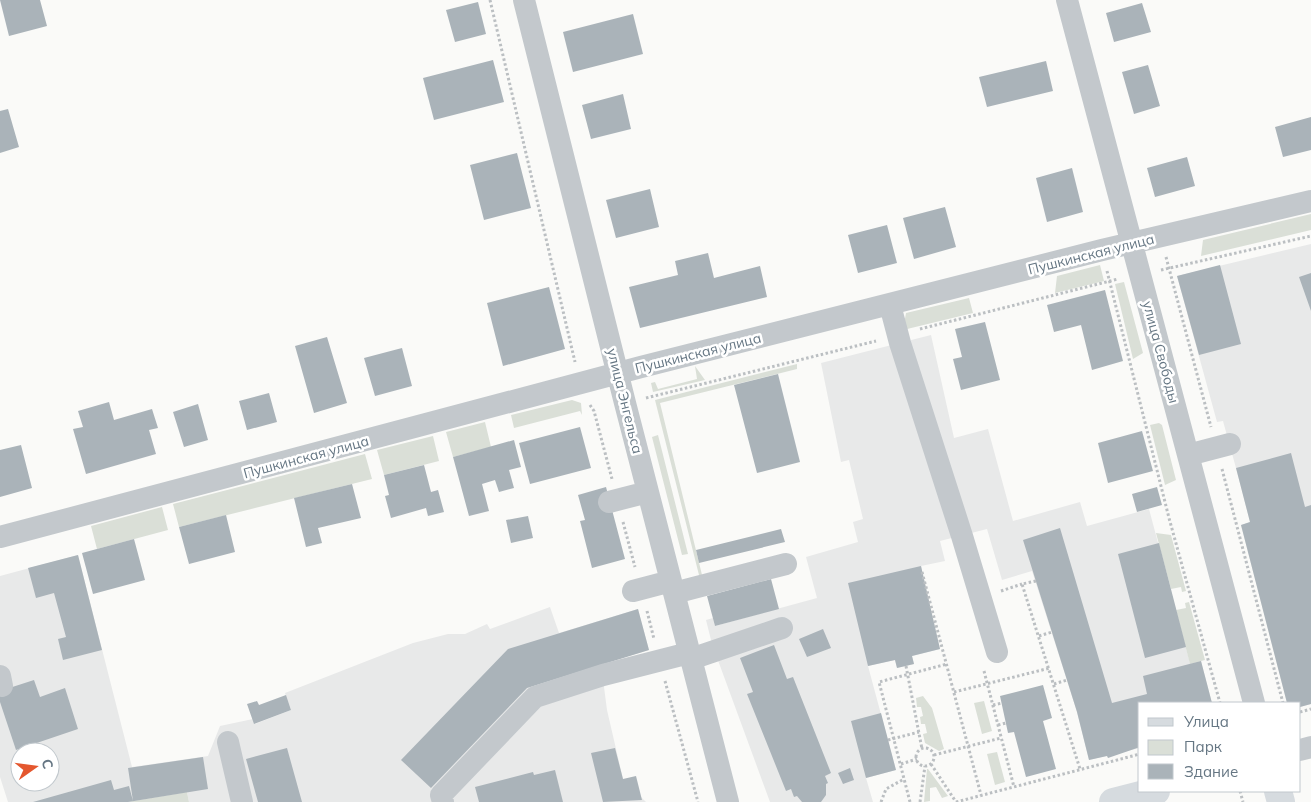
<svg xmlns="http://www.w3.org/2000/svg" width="1311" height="802" viewBox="0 0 1311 802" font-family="Mulish,sans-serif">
	<rect width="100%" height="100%" fill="#fafaf8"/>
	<path fill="#e8e9e9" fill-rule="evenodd" d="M1311,244V704L1300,707V703H1287L1241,525L1250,522L1236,468L1223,421L1217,422L1177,276Z
		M931,335L954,438L988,429L1013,521L1080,502L1087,526L1149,509L1190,663L1201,661L1212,703H1140V748L1089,760L1077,712L1032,571L1002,580L987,529L940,541L945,561L921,566L940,649L912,656L914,664L897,668L895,660L868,666L896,770L866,778L873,802H770L712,644L706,620L713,618L715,626L817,598L806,557L858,542L853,522L863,519L849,460L841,462L821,363Z
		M78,555L132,767L208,756L220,726L253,719L255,724L291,710L285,693L413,643L448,634H465L487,624L490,629L550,607L559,633L638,609L649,650L601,664L607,710L623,779L646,802H189L187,792L128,802H8L0,777V576ZM20,752H50V782H20Z"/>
	<path fill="#dadfd7" d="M1311,214V230L1201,256L1203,240Z
		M1100,265L1104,281L1055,293L1057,276Z
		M1124,282L1143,353L1133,359L1115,284Z
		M969,298L973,313L903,330L906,313Z
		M797,364V369L660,403L703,579H700L655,400Z
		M695,366L705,380L653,392L651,383L655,382L658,389L697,379Z
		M572,400L581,403L582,415L580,411L514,428L511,415Z
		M485,422L491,447L453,457L446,432Z
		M1159,423L1162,425L1176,480L1165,485L1150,425Z
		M658,435L688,554L682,555L652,437Z
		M433,436L439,461L384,475L377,450Z
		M365,454L372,479L179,527L173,504Z
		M162,507L168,530L97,549L91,526Z
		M1156,533L1171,535L1186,591L1182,592L1181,587L1171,589Z
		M1189,602L1205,660L1190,664L1176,610L1186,608L1185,603Z
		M923,696L932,708L944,749L939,751L925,743L923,734L927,733L925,724H921L920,717L923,716L921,707H917L916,698Z
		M984,701L992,731L982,734L974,703Z
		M997,752L1005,782L995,785L987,754Z
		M927,769H928L948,796L942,798L936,787L930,788V801L924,802Z
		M187,792L189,802H128L133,801Z"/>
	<path fill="#aab3b9" d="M0,0H40L47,26L9,36Z
		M478,2L486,34L455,42L446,10Z
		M1142,3L1151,32L1114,42L1106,13Z
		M633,14L643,54L573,72L563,32Z
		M493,60L504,102L434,120L423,78Z
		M1046,61L1053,91L987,107L979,77Z
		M1148,65L1160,106L1134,114L1122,72Z
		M623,94L631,129L591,139L582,105Z
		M8,109L19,147L0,153V111Z
		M1311,117V150L1283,157L1275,127Z
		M517,153L531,208L484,220L470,165Z
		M1187,157L1195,186L1155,197L1147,168Z
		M1072,168L1083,212L1047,222L1036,178Z
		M650,189L659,227L616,238L606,200Z
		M945,207L956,247L914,259L903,218Z
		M887,225L897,263L858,273L848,235Z
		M708,253L714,278L760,266L767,297L640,328L629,287L678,275L675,261Z
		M1220,265L1241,344L1199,355L1177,276Z
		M1311,273V311L1299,277Z
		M549,287L565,349L503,366L487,303Z
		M1105,290L1123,361L1092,370L1081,325L1054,332L1047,305Z
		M985,322L1000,380L961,390L953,359L962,357L955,329Z
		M327,337L347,403L314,413L295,346Z
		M402,348L412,386L375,396L364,358Z
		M778,374L800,462L757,473L734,385Z
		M269,393L277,422L247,430L239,401Z
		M109,402L114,420L152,409L158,428L149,430L156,454L86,474L73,429L83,427L78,411Z
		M198,404L208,440L184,447L173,412Z
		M580,427L591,468L530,484L519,443Z
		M1142,431L1153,471L1108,483L1098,443Z
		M514,440L521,467L509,470L514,488L499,492L495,480L482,484L489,511L469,516L453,457Z
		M21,445L32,488L0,497V450Z
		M1291,453L1305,507L1311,505V704L1300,707V703H1287L1241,525L1250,522L1236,468Z
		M424,465L431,492L438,490L444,512L428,516L426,508L391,518L385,496L389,495L384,475Z
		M352,484L361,518L318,528L322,543L306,547L294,498Z
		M606,487L625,559L592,568L580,521L585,520L578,495Z
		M1157,487L1162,505L1137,512L1132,494Z
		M226,515L235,552L189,564L179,527Z
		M528,516L533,538L511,543L506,520Z
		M1060,528L1112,703L1147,694L1143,676L1201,661L1212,703H1140V747L1108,758L1107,756L1089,760L1077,712L1023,540Z
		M781,529L785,542L699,563L696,550Z
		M134,539L145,580L93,594L82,553Z
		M1159,543L1186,647L1145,658L1118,554Z
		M78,555L102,650L63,660L58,639L66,637L54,593L36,598L28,568Z
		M921,566L940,649L912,656L914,664L897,668L895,660L868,666L848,583Z
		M771,579L779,609L715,626L707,596Z
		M638,609L649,650L527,688L431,788L401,760L508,649Z
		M823,629L831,648L807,657L799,639Z
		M774,645L787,679L793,677L831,773L825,776L828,783L826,784V795L821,802H802L797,796L794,797L791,789L786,791L747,694L753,692L740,658Z
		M34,680L40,697L65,688L78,729L16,750L0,702V691Z
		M1043,685L1052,718L1043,721L1056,769L1026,777L1014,732L1008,733L1000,696Z
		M286,695L291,710L254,724L247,704L257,701L259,705Z
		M881,713L896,770L866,778L851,721Z
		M287,748L302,802H258L246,759Z
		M615,748L623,779L636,776L642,800L603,802L591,753Z
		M203,757L208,789L128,802H33L111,780L114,790L129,786L133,801L128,768Z
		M850,768L854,780L843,784L838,773Z
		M555,770L563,802H479L475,787L533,772L534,775Z"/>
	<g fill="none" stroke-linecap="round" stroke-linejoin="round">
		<path stroke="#bbbfc2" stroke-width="3" stroke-dasharray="2.5 2.5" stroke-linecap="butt" d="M490,0L575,362
			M1166,257L1211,427
			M1161,270L1311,236
			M1107,271L1169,518L1220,703
			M920,329L1118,279
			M646,398L876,341
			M590,405L594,411L612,479
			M1222,469L1283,703
			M623,522L635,567
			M922,572L981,795
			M1036,581L1022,584L1080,769
			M1001,591L1022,584
			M647,611L654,639
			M1039,636L1052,632
			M906,666L922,749
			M984,671L1014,787
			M665,681L698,802
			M1054,684L1067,680
			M954,692L1050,668
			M993,705L1002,703
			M1300,712L1311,709
			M998,725L1006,723
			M888,740L919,732
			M916 757a9 9 0 1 1 18 0a9 9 0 1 1-18 0Z
			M934,755L1001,738
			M901,764L917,759
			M931,764L956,802
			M1240,791L1243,802
			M881,802L886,789L904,779
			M910,802L879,682L947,664
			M920,802L925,766
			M956,802L1140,754"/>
		<path stroke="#c3c8cc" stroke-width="22" d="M524,0L625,403L728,802
			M1067,0L1254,703
			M890,305L900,343L962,536L997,652
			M1188,455L1230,444
			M609,502L648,492
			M0,537L641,367L1102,250L1311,201
			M633,591L671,581
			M674,593L786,564
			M691,659L782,628
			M0,676L2,686
			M228,742L242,802
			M1300,750L1311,747
			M443,802L441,795L535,697L603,675L689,653"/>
		<path stroke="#d6dbdf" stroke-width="28" d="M1278,791L1281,802
			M1113,802L1156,791"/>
	</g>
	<g text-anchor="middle" stroke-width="5" stroke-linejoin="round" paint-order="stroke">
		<g font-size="14" fill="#657683" stroke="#fff">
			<text transform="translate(1091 254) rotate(-14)" y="5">Пушкинская улица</text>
			<text transform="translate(1161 352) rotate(75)" y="5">улица Свободы</text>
			<text transform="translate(698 353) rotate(-14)" y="5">Пушкинская улица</text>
			<text transform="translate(625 401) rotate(76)" y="5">улица Энгельса</text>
			<text transform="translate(306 457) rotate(-15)" y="5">Пушкинская улица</text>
		</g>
	</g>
	<rect x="1138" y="702" width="162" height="90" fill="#ffffff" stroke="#c1c8cd"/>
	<rect x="1148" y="718" width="25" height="8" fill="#d6dbdf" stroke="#c1c8cd"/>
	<text x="1184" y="727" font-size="15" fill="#657683">Улица</text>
	<rect x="1148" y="740" width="25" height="15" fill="#dadfd7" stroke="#c1c8cd"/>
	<text x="1184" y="752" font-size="15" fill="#657683">Парк</text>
	<rect x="1148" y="764" width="25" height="15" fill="#aab3b9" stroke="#c1c8cd"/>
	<text x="1184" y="777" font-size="15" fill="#657683">Здание</text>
	<g transform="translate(35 767) rotate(76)"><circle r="24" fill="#ffffff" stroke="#c1c8cd"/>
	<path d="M0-4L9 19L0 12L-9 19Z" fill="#e4572e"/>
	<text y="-8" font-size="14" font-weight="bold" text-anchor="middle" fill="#657683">С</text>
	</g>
</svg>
